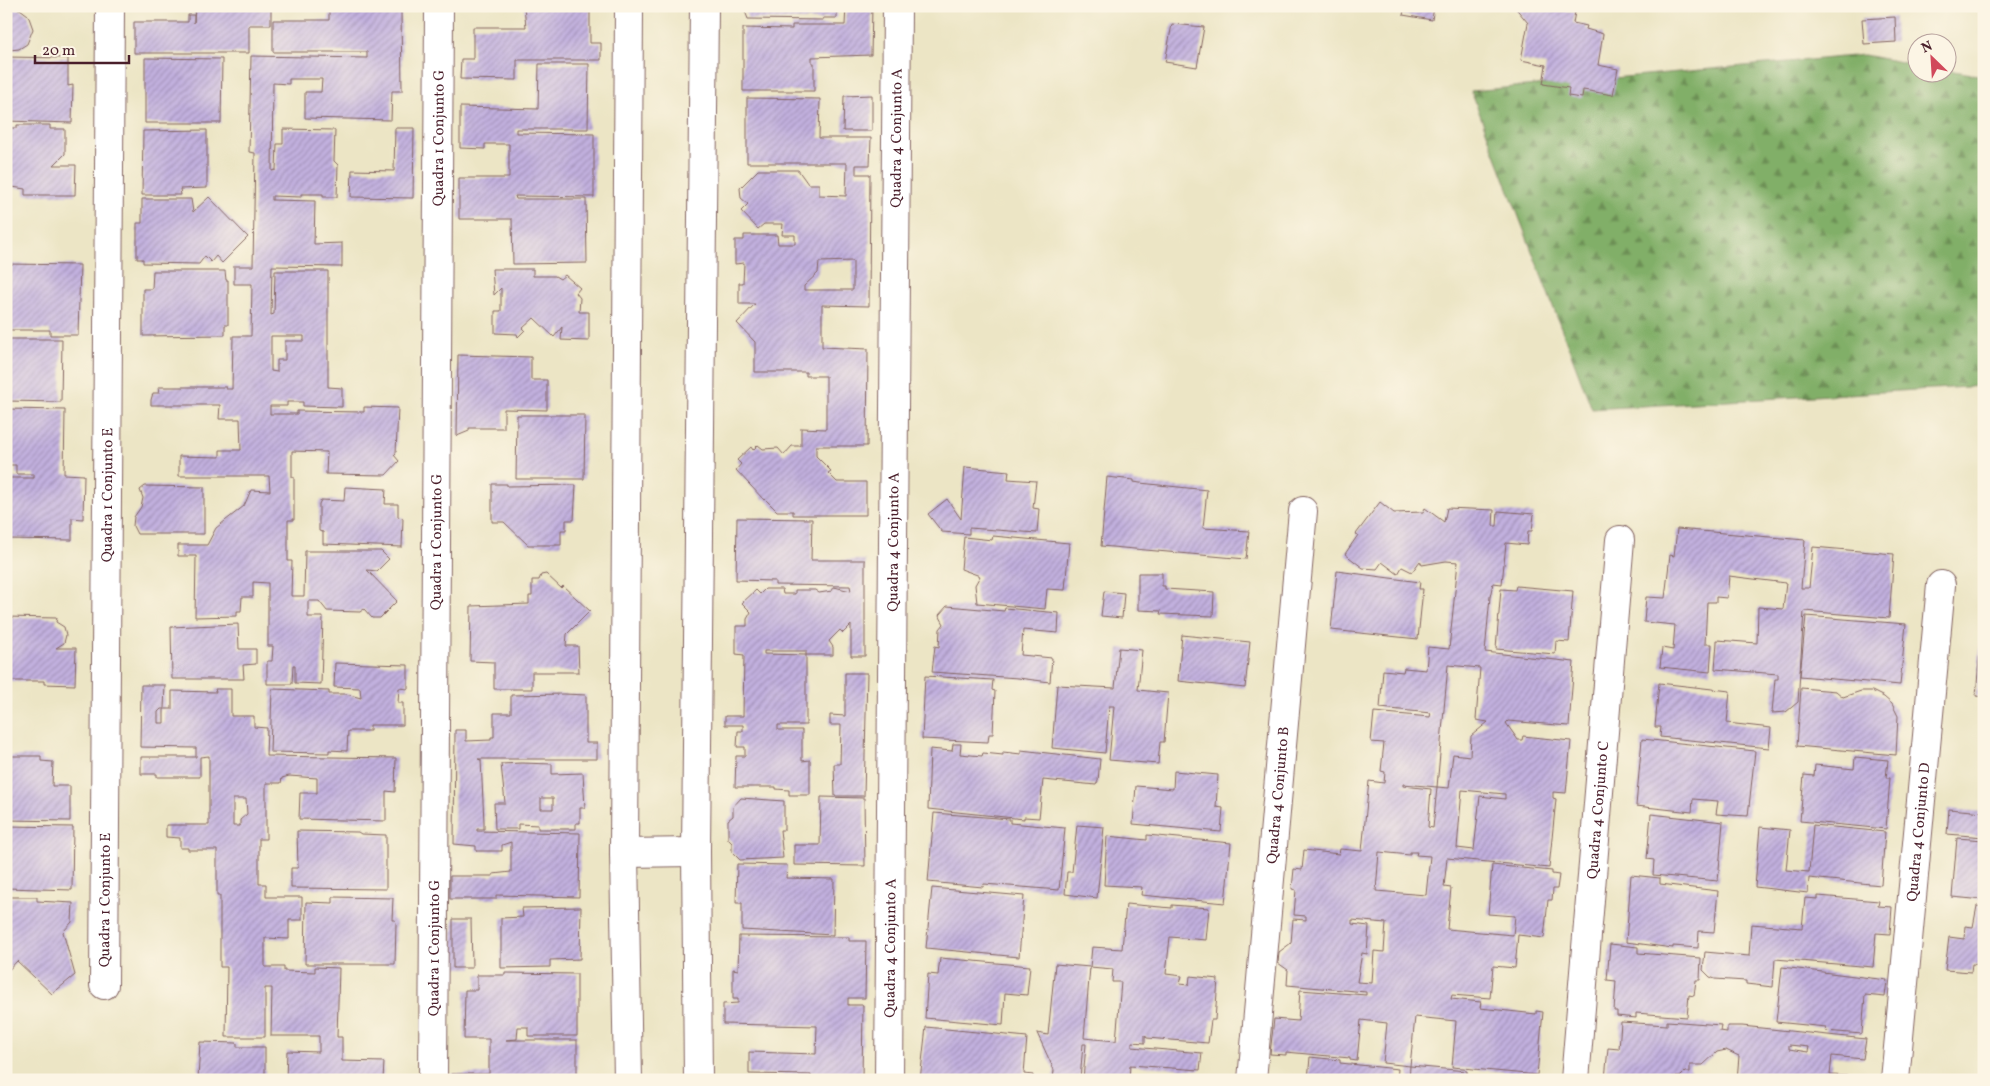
<svg xmlns="http://www.w3.org/2000/svg" width="1990" height="1086" viewBox="0 0 1990 1086" font-family="Vollkorn,serif">
	<defs>
		<pattern id="forest-firs" width="22" height="20" patternUnits="userSpaceOnUse" patternTransform="scale(1.25)"><rect width="22" height="20" fill="#81af67"/><path d="M5 1l3.5 6h-7zM16 11l3.5 6h-7z" fill="#6c8e55"/></pattern>
		<pattern id="building-hatch" width="6" height="6" patternUnits="userSpaceOnUse" patternTransform="scale(1.25)"><rect width="6" height="6" fill="#c2b1df"/><path d="M-1 1l2-2M0 6l6-6M5 7l2-2" fill="none" stroke="#a08fb5"/></pattern>
	</defs>
	<rect width="100%" height="100%" fill="#fcf5e5"/>
	<filter id="ink" filterUnits="userSpaceOnUse"><feTurbulence type="fractalNoise" baseFrequency=".02" numOctaves="2"/><feDisplacementMap in="SourceGraphic" scale="10" xChannelSelector="R" yChannelSelector="G"/><feConvolveMatrix kernelMatrix="1 2 1 2 8 2 1 2 1" color-interpolation-filters="sRGB"/></filter>
	<filter id="wash" filterUnits="userSpaceOnUse"><feTurbulence type="fractalNoise" baseFrequency=".0096" numOctaves="4" result="noise"/><feDisplacementMap in="SourceGraphic" scale="20" xChannelSelector="R" yChannelSelector="G"/><feGaussianBlur stdDeviation="1.12" result="paint"/><feColorMatrix in="noise" values="0 0 0 0 0 0 0 0 0 0 0 0 0 0 0 0 0 1.4 0 .05"/><feComposite in="paint" operator="in"/></filter>
	<g filter="url(#wash)">
		<rect width="100%" height="100%" fill="#ece5c5"/>
		<path fill="url(#forest-firs)" stroke="#666749" d="M1864,55L1917,65L1918,72H1948V70L1984,76V386L1592,409L1471,91Z"/>
		<g id="blocks">
			<path fill="url(#building-hatch)" fill-rule="evenodd" d="M195,6H271V25H249V53H134V22H188V15H194V23Z
				M329,6H392V11H401L402,91H392L391,120L305,118V92H321L322,79H289V84L273,83L272,171L276,170L277,144H283V129L335,130L334,161L338,165L337,197H323V194H301V197L272,196V200L315,201L314,244L342,243V267L272,266L271,315L274,314L275,271H328V387L342,388V407L303,406V402H287V406H270V414H297V411L364,412V407L398,408L396,453L394,455L399,461L386,475L326,474L327,452L292,451V477H294V520H288V561H292L291,596H304L305,551H381L389,559L377,571L367,570L397,601L380,618H372L364,609L360,612L327,611L319,601H308V617H323L321,684L295,683V665H293L292,684H267V661H272L273,646H268V583L253,582V597H242L241,611H237V616L195,617L196,556H178V545H207L216,528L244,506L251,490L270,491L269,476H179V456L220,457V450H241L240,419H219L220,405H151V400L153,393H159L158,387H226V389H232L233,336H251L252,284H234V266H253L255,153L249,152L251,56L367,58V52H273V20H329ZM271,336H304V341H285V360H277V372L271,371Z
				M524,6H590V43H601V60H517V80L460,79L461,59H473V27H526Z
				M743,6H837V18H823V20L748,19Z
				M846,6H872L871,55L812,57V63H814V91H743V28L792,29V25H845Z
				M1405,6H1434L1432,20L1403,15Z
				M1514,6H1539L1575,12L1573,23L1587,26L1586,29L1603,34L1598,65L1618,69L1613,95L1583,90L1582,98L1568,96L1569,88L1543,84L1546,65L1521,60L1528,23Z
				M13,8L20,9L28,15L33,29L27,44L19,49L10,50H6V9Z
				M1895,17L1896,42L1864,44L1862,19Z
				M1172,24L1204,27L1197,67L1165,62Z
				M6,57L68,58V86L73,85L72,123L6,121Z
				M145,58L222,59L221,123H145Z
				M539,64H589L588,129H516V133L594,134V197L515,196L516,199H586L587,263L513,264L512,219H459V178H509V144H485V149L460,148V107L538,109Z
				M872,95V131H843L844,96Z
				M747,98L820,99L819,138H871L870,165H856V174H870L869,306L822,305V347L868,349L867,446H816V456L831,471L828,473L837,482H866V515H793V511H777L765,499L764,500L736,470L741,464L737,460L751,447L753,450L758,445L763,449L778,448L784,455L792,446H801V428L826,429V376H806V372H755V342L737,323L755,304H739V283H743L744,263L735,264V240H744V235H777L778,244H795V235H782L783,224H764L758,229L741,211L748,204L741,198L740,188L758,170H798L808,184H819V195L846,196L847,163H747ZM853,261V290H804V286L818,273L819,262Z
				M17,125H50V129H65V154L54,165H76L75,195H25V189L6,186V128H17Z
				M395,128H414L413,198L351,197L352,170L394,171Z
				M207,130V188L180,189L181,195H142L143,131Z
				M209,197L248,237L222,263L216,256L211,262L205,256L199,264L143,263V259H137V223H142V199H191L193,212Z
				M6,264L80,265L78,335H50V330H6Z
				M492,269H533V276H555L560,279L565,275L580,288L576,293L580,298L579,312H589V341L561,340L562,327L554,337L534,318L523,328L525,330L518,337L517,334L495,333V311H501V288L494,295Z
				M153,271H225L226,280H228V325H225V335L143,336V289H152Z
				M6,339H62L61,402L6,401Z
				M458,355L531,357V380H547V410L504,409V428H469V431L457,436Z
				M6,409L65,410L64,474L84,475L83,519L72,518V540L6,539V478H34V474H16V465H6Z
				M517,415H585L584,479H516Z
				M965,467L1009,471L1008,479L1036,481L1033,508L1039,509L1037,533L969,528V534L942,532L928,514L947,499L961,519Z
				M1107,477L1134,480V482L1140,483L1207,490L1203,528L1249,531L1246,559L1101,546Z
				M492,484H507V486L576,485L574,520H566V530H561V545H528L504,522H492Z
				M145,486L204,487V534H137L133,526L134,517L141,507L143,498L140,490Z
				M345,487L386,489L385,504H398V517L403,518L402,547L323,544V532L319,531V504L321,500L344,501Z
				M1380,502L1394,513L1423,512L1425,508L1444,522L1447,508L1494,510L1493,526H1497L1498,511L1534,514L1532,531H1528L1527,545L1506,543L1502,584L1493,583L1490,597L1485,652L1574,662L1569,726L1508,721L1506,723L1518,740H1522L1523,736L1571,741L1566,793L1553,792V798L1556,799L1549,868L1447,858L1444,887L1451,888L1447,929L1513,935L1515,916L1488,914L1492,865L1552,871V874L1559,875L1557,889H1553L1552,900H1548L1544,938L1518,935L1515,968L1493,966L1490,998L1452,995L1451,999L1481,1002L1480,1008L1536,1014V1011L1543,1012L1537,1075L1452,1067L1456,1021L1415,1017L1410,1066L1383,1063L1387,1023L1361,1020L1357,1061L1350,1060V1058L1286,1052V1055L1270,1054L1274,1019L1298,1021L1300,990L1366,995V992L1287,985L1288,970L1278,963L1279,952L1291,943L1293,919L1306,920V916L1294,915L1296,890L1292,889L1294,869L1302,870L1304,850L1339,854L1340,849L1362,851L1369,781L1384,783L1385,772L1381,771L1384,743L1371,742L1374,712L1430,717L1431,713L1380,708L1383,670L1403,672L1404,668L1426,670L1428,647L1449,649L1458,562L1446,561L1422,565L1420,561L1412,572L1402,567L1398,574L1382,562L1377,569L1363,568L1345,554L1358,535L1356,534ZM1448,665L1480,668L1476,720L1488,722L1471,736L1470,756L1453,754L1449,788L1437,787L1433,828L1428,827L1431,789L1403,786V784L1437,787ZM1462,790L1505,794V799L1480,796L1474,850L1457,848ZM1379,852L1410,855V852H1417L1416,855L1430,856L1426,895L1376,891ZM1352,920L1386,923L1384,952L1374,951L1372,983L1357,982L1362,953L1367,954L1369,926L1352,924Z
				M737,518L812,519L811,560H865V656H851V625L843,633L840,630L829,641L833,647V655H806V651H764V654L806,655V725H778V730H802V761L810,760V795H789V790L776,789V787H735L736,756H745V747H737L738,731H743V725H725V716H743L744,655L736,654V626H747V619L751,612L742,603L756,590L760,594L765,589H782L783,594H795V590H815L819,593L832,591L834,587L851,591L850,586L775,585V581L736,580Z
				M1677,529L1805,540L1801,588H1809L1813,547L1894,554L1889,618L1804,611L1798,702L1786,712L1772,713L1775,679H1778V674L1715,669L1717,642V640L1757,643L1758,607L1783,609L1786,583L1729,576L1727,598L1716,597V602H1707L1705,644H1712L1710,672L1660,667L1662,648L1673,650L1675,625L1644,622L1646,597L1665,598L1670,555L1674,556Z
				M993,536L1069,543L1065,590L1047,589L1045,609L977,603L975,585L980,576L961,569L964,537L992,540Z
				M1337,571L1420,582L1419,589H1423L1418,639L1331,630Z
				M1138,573H1162V586H1165V589L1214,592L1213,616L1160,614L1161,611L1138,610Z
				M546,574L561,588L563,586L590,611L567,634L566,646H578L579,672H532V689H494V662L470,661L471,606L529,604V596H532V580H539L541,575Z
				M1516,586L1573,591L1569,642L1556,641L1555,654L1496,649L1501,589L1515,590Z
				M1104,591L1124,593L1122,618L1101,616Z
				M947,606L1004,611L1005,608L1059,613L1058,633L1023,630L1021,655L1052,658L1050,682L1018,678L932,672L935,646L939,647L940,629L944,624L939,615Z
				M1806,616L1906,624L1900,685L1800,676Z
				M6,617L57,618L56,622L64,627L66,635L64,643L56,648H76L75,685L44,684V681H6Z
				M238,624L239,649H256V664L243,665L244,679H172L171,627Z
				M1982,625H1984V697L1976,696Z
				M1182,635L1250,642L1245,688L1178,681Z
				M1119,648L1142,650L1138,690L1168,693L1164,742H1160L1158,764L1109,760L1114,706H1109L1105,753L1052,748L1057,685L1115,688Z
				M335,663L408,665V689L399,688L398,703H403V725H370V731H348L347,751L329,750V753L270,752L272,689L329,691V694H346L361,698L360,688L334,687Z
				M845,673H867L864,796H835L834,764H840L841,725H830V715L845,716Z
				M925,676L993,680L992,690L995,691L993,734H989L988,742L922,739Z
				M1659,683L1730,691L1727,723L1771,728L1769,748L1660,737L1661,727H1655Z
				M141,685H165L164,709H172V691L216,692L215,689H231V716H254V727L267,728L266,756L396,758L395,792L386,791V821L299,819L300,793H317V778L289,776L282,778L281,783H266V839H259V884H266V897H302V920H289V939L265,938V967H284V971L315,972V967L339,968L337,1037H342V1061L384,1062L383,1080H286L287,1051L319,1052V1036H271L272,988H265V1037H226L227,967H220V896H217V850H188V848H180V838L166,837V825H209V756L200,757V777H157V774H141V757H196V748L140,747ZM161,709H164V723H158V712ZM233,799H246L247,814L240,820V826H233Z
				M1801,688L1836,691L1843,697L1861,691H1872L1884,697L1892,704L1898,716L1896,755L1797,746Z
				M564,694L586,695V743H597V759H478L481,760L484,822V829H477V831L580,833L579,897L496,895V899H450V876H493V874L511,872V842L502,845V851H476V846L454,844L455,730H466V741L491,740V737H494V713H511V695Z
				M1642,739L1755,751L1748,816L1716,814L1718,801L1693,799L1692,812L1636,806Z
				M953,744H961L960,754L982,756L983,753L1003,755V752L1021,754V750L1100,759L1098,781L1096,785L1043,780L1039,818L1024,817V819L928,809L930,749L952,751Z
				M6,756H41V761L53,762L52,786H70V821L6,820Z
				M1855,757L1888,760L1886,778H1890L1886,829L1800,821L1804,775L1814,776L1815,765L1854,769Z
				M521,763L552,764V774L583,773L585,808H580V823H576V829H538V825L518,824V829H495L494,803H505L501,764ZM541,798H553V809H541Z
				M1174,771L1218,775L1216,807L1223,808L1221,832L1133,824L1136,786L1173,789Z
				M821,797L864,798L865,866L794,865V845H820Z
				M741,798L784,801V830H780L783,858L740,860L732,852V843L728,839V820L733,816V807Z
				M1949,809L1984,812V837L1947,834Z
				M934,813L1010,819V823L1065,828L1059,890L984,884L983,887L928,882Z
				M1651,814L1723,822L1718,881L1653,875L1654,860L1647,859Z
				M1077,825L1104,827L1097,898L1065,894L1067,872H1072Z
				M1813,825L1885,832L1881,885L1809,878L1808,893L1755,887L1760,827L1790,830L1786,870L1809,872Z
				M6,826L73,827L72,890L6,888Z
				M297,831L358,832L361,834L386,835V889L291,888V868H298Z
				M1147,835L1231,843L1225,903L1141,895L1142,887L1104,885L1107,836L1147,840Z
				M1957,838L1984,840V900L1952,897Z
				M737,864L787,865L786,878L834,879L833,935L742,930V903H736Z
				M1631,875L1660,878V884L1718,891L1714,932L1699,931L1698,948L1673,946V948L1626,942Z
				M932,888L1024,896L1019,957L926,948Z
				M1818,896L1879,901L1878,906L1892,907L1890,934L1876,933L1873,967L1775,959L1773,987L1746,984V981L1715,979L1710,977L1703,970L1705,952L1749,956L1751,924L1802,928L1805,898L1818,899Z
				M6,897H37V901L73,903L72,922L63,932L75,975L52,994L17,961L6,973Z
				M333,897L393,898L392,920H395L396,923L395,964H305L306,902L333,903Z
				M1126,904L1172,908V905L1209,908L1206,940L1170,937L1166,974L1182,976L1180,984L1189,985L1190,976L1218,979L1215,1020H1211L1208,1043L1147,1038L1145,1035V1043L1132,1042V1047L1202,1053L1200,1070L1130,1065L1129,1080H1083L1086,1044H1083L1080,1080H1053L1054,1070L1037,1033L1048,1035L1055,964L1090,967L1084,1038L1116,1041L1121,982H1112L1113,969L1090,967L1092,947L1122,949Z
				M1977,906L1984,907V965L1972,964L1971,972L1945,970L1949,937L1964,939L1965,926L1973,927Z
				M581,907L580,959L550,960V967L501,968V918L523,917L522,908Z
				M453,919H471L472,968H453Z
				M739,936L849,937V941H866L865,998H848V1005H863L862,1080H811V1075L749,1074V1052L816,1054L817,1026L723,1024V1004L738,1003V999H733V969L738,970Z
				M1610,944L1638,947V953L1701,958L1700,980H1696L1694,996L1689,995L1687,1017L1636,1013V1018L1617,1016V1011H1614L1616,981L1607,980Z
				M940,958L1030,966L1027,995L1005,993L1003,1025L925,1018L928,974L938,975Z
				M1782,967L1887,980L1885,997L1865,995L1862,1034L1825,1031L1826,1027L1776,1022Z
				M505,973L577,974V1036H528V1027H518L517,1039L506,1040H577V1080H452V1074H489V1039H464L465,990H477V975H505Z
				M1667,1021L1721,1025L1720,1031L1727,1032V1026H1742L1866,1039L1863,1059L1832,1056L1830,1075L1850,1076V1080H1737L1739,1056L1726,1050L1717,1052L1703,1065H1690V1072H1685L1680,1077H1672V1080L1605,1079L1608,1048L1619,1049L1621,1022L1667,1025ZM1789,1045L1809,1047L1808,1052L1789,1049Z
				M926,1027L1027,1037L1024,1074L1033,1075V1080H920Z
				M200,1042L237,1043V1047H265V1080H198Z
				M1310,1057L1340,1060V1063L1398,1069L1397,1080H1308Z
				M1410,1066L1467,1071V1080H1409Z"/>
		</g>
	</g>
	<g filter="url(#ink)">
		<use href="#blocks" fill-opacity="0" stroke="#836461" stroke-width="1"/>
		<g fill="none" stroke-linecap="round" stroke-linejoin="round">
			<defs>
				<g id="minor">
					<path d="M624,853L696,852"/>
					<path id="s1" d="M104,985L110,6"/>
					<path id="s2" d="M433,1080L439,6"/>
					<path d="M628,1080L624,853L629,6"/>
					<path d="M698,1080L696,852L704,6"/>
					<path id="s3" d="M889,1080L897,6"/>
					<path id="s4" d="M1252,1080L1303,511"/>
					<path id="s5" d="M1575,1080L1620,540"/>
					<path id="s6" d="M1895,1080L1941,585"/>
				</g>
			</defs>
			<use href="#minor" stroke="#836461" stroke-width="30"/>
			<use href="#minor" stroke="#fff" stroke-width="28"/>
		</g>
	</g>
	<g text-anchor="middle" stroke-width="4" stroke-linejoin="round" paint-order="stroke">
		<g font-size="15" fill="#4a1f2b" stroke="#fcf5e5">
			<text dy="5" stroke="none"><textPath href="#s2" startOffset="942">Quadra 1 Conjunto G</textPath></text>
			<text dy="5" stroke="none"><textPath href="#s3" startOffset="942">Quadra 4 Conjunto A</textPath></text>
			<text dy="5" stroke="none"><textPath href="#s1" startOffset="490">Quadra 1 Conjunto E</textPath></text>
			<text dy="5" stroke="none"><textPath href="#s2" startOffset="538">Quadra 1 Conjunto G</textPath></text>
			<text dy="5" stroke="none"><textPath href="#s3" startOffset="538">Quadra 4 Conjunto A</textPath></text>
			<text dy="5" stroke="none"><textPath href="#s4" startOffset="286">Quadra 4 Conjunto B</textPath></text>
			<text dy="5" stroke="none"><textPath href="#s5" startOffset="271">Quadra 4 Conjunto C</textPath></text>
			<text dy="5" stroke="none"><textPath href="#s6" startOffset="249">Quadra 4 Conjunto D</textPath></text>
			<text dy="5" stroke="none"><textPath href="#s1" startOffset="85">Quadra 1 Conjunto E</textPath></text>
			<text dy="5" stroke="none"><textPath href="#s2" startOffset="132">Quadra 1 Conjunto G</textPath></text>
			<text dy="5" stroke="none"><textPath href="#s3" startOffset="132">Quadra 4 Conjunto A</textPath></text>
		</g>
	</g>
	<rect width="1990" height="1086" fill="none" stroke="#fcf5e5" stroke-width="25"/>
	<g transform="translate(1932 58) rotate(335)"><circle r="24" fill="#fcf5e5" stroke="#b59f9b"/>
	<path d="M0-4L9 19L0 12L-9 19Z" fill="#d1495b"/>
	<text y="-8" font-size="14" font-weight="bold" text-anchor="middle" fill="#4a1f2b">N</text>
	</g>
	<path d="M35 55v8h94v-8" fill="none" stroke="#4a1f2b" stroke-width="2.5"/>
	<text x="42" y="55" font-size="15" fill="#4a1f2b" stroke="#fcf5e5" stroke-width="4" paint-order="stroke">20 m</text>
</svg>
